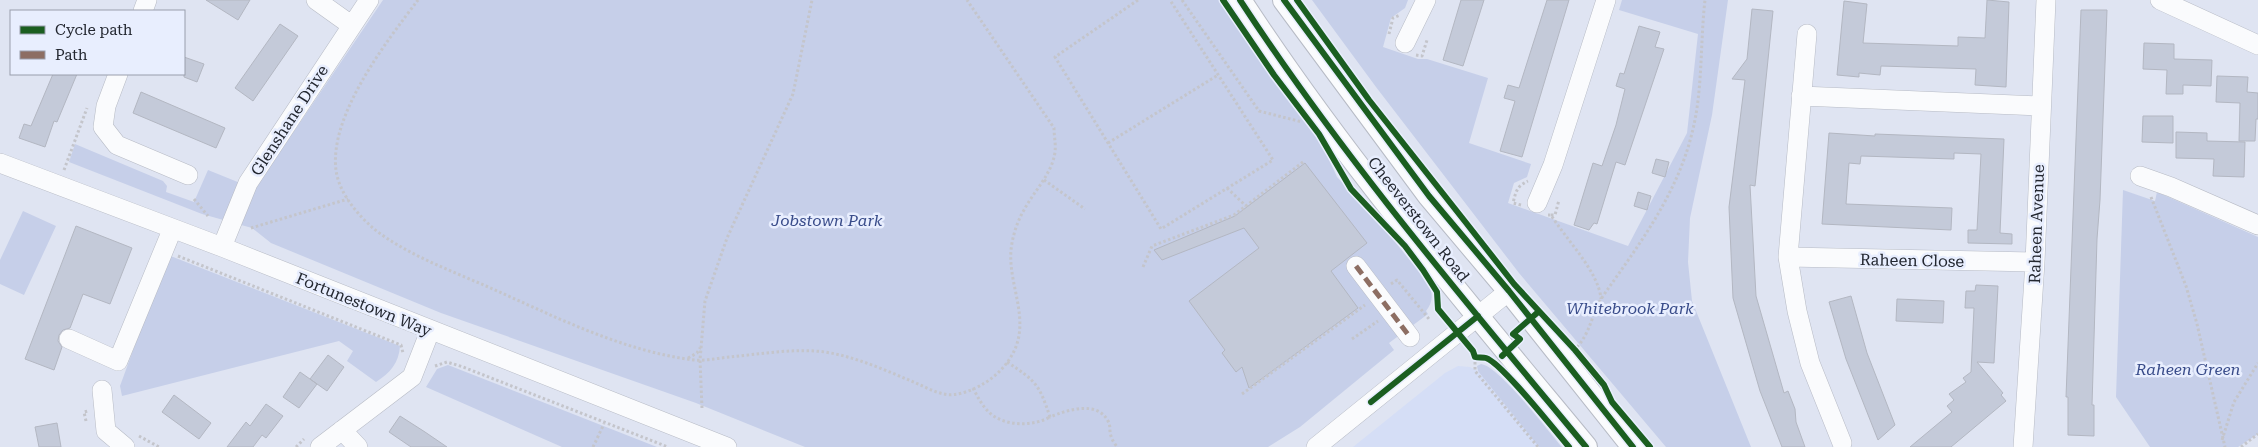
<svg xmlns="http://www.w3.org/2000/svg" width="2258" height="447" viewBox="0 0 2258 447" font-family="'Roboto Serif',serif">
	<rect width="100%" height="100%" fill="#dfe4f2"/>
	<path fill="#d5def6" d="M1458,366L1470,367L1478,371L1502,397L1541,447H1353L1445,373Z"/>
	<path fill="#c6cfe9" d="M383,0H1219L1254,51L1318,136L1337,177L1379,222L1429,284C1433,295 1433,302 1426,311L1428,314L1389,343L1394,350L1300,427L1268,447H805L696,403L441,313L271,243L252,228L202,214L69,162L75,144L163,181L167,186L166,192L194,202L208,170L255,189Z
		M1312,0H1408L1405,8L1391,18L1383,47L1418,59H1427L1488,78L1469,143L1531,164L1527,177L1514,183L1508,203L1628,246L1687,133L1698,34L1619,10L1622,0H1728L1712,115L1690,218L1688,262L1692,301L1751,447H1666L1519,273L1376,87Z
		M2123,190L2155,201L2157,192L2258,237V434L2238,447H2150L2116,397Z
		M23,211L56,226L24,295L0,284V260Z
		M168,255L400,346C399,363 390,373 376,382L347,361L353,351L339,341L122,396L120,386Z
		M1481,364C1499,366 1548,431 1562,447H1539L1478,371L1477,366Z
		M448,365L657,447H562L426,387L437,369Z"/>
	<path fill="#c4cad9" stroke="#b3b7c2" d="M206,0H250L238,20Z
		M1461,0H1484L1463,66L1443,60Z
		M1547,0H1569L1522,157L1500,151L1515,101L1504,98L1508,85L1519,88Z
		M1987,0L2009,2L2006,87L1975,85L1976,69L1881,66L1880,75L1859,73V77L1837,75L1844,1L1867,4L1863,43L1958,46V37L1985,38Z
		M1752,9L1773,11L1755,186L1750,185L1756,296L1784,393L1788,391L1795,409L1796,422L1805,447H1782L1760,391L1733,298L1729,207L1745,80L1732,79L1747,59Z
		M2081,10H2107L2100,200L2097,239L2092,405H2094V436L2068,435V397H2066Z
		M280,24L298,36L253,101L235,88Z
		M1639,26L1660,32L1655,47L1664,49L1625,165L1616,162L1597,224L1594,223L1589,230L1574,225L1593,163L1602,166L1616,125L1625,89L1616,86L1620,73L1624,74Z
		M2144,43L2174,44V59L2212,60L2211,86L2183,85V94H2166L2167,70L2143,69Z
		M184,57L204,64L197,82L184,77Z
		M53,74H77L57,122L54,121L45,147L19,138L24,124L31,126Z
		M2217,76L2248,77L2247,92L2258,93V119H2256L2255,141H2239L2240,103L2216,102Z
		M141,92L225,128L216,148L133,113Z
		M2143,116H2173V143L2142,142Z
		M2176,132L2207,133V141L2245,142L2244,177L2213,176L2214,159L2176,158Z
		M1829,133L1875,136V134L2004,139L2000,233L2012,234V244L1968,243V230H1977L1981,154L1954,153V159L1861,156L1860,164L1849,163L1846,204L1952,208L1951,230L1822,224Z
		M1656,159L1669,162L1665,177L1652,173Z
		M1305,163L1367,243L1331,271L1358,308L1249,388L1242,367L1236,372L1222,353L1225,350L1189,301L1259,248L1244,228L1162,260L1154,250L1235,216Z
		M1638,192L1651,196L1647,210L1634,206Z
		M76,226L132,248L110,304L83,294L70,328L63,330L59,335L58,341L62,347L54,370L25,359Z
		M1976,285L1998,286L1994,363L1977,362L2003,393L2001,395L2006,401L1951,447H1910L1952,412L1947,406L1954,400L1949,394L1966,382L1963,378L1971,372L1974,308H1965L1966,291H1975Z
		M1851,296L1867,353L1895,425L1878,440L1846,359L1829,302Z
		M1897,299L1944,301L1943,323L1896,321Z
		M328,355L344,367L327,391L310,379Z
		M300,372L317,384L299,408L283,397Z
		M174,395L211,423L199,439L162,412Z
		M266,404L283,416L266,438L262,435L253,447H227L246,422L250,426Z
		M400,416L425,432L447,447H411L389,432Z
		M57,423L61,447H39L35,427Z"/>
	<g fill="none" stroke-linecap="round" stroke-linejoin="round">
		<defs>
			<path id="minor" d="M316,0L351,25
				M2160,0L2258,45
				M143,11L147,0
				M1807,34L1788,257L1797,311L1810,363L1842,443
				M1405,43L1426,0
				M118,74L106,106L103,127L117,145L188,175
				M1801,96L2040,106
				M0,163L222,247L727,447
				M2140,176L2171,187L2258,225
				M1537,203L1553,165L1606,0
				M222,247L248,183L369,0
				M1788,257L2035,262
				M1356,266L1410,337
				M69,339L118,361L172,230
				M102,390L106,431L125,447
				M342,430L358,447
				M320,447L412,377L430,331
				M1316,447L1509,291
				M2023,447L2035,262L2046,0"/>
			<path id="major" d="M1240,0C1343,158 1466,302 1586,447
				M1284,0L1429,196L1509,291L1633,447"/>
		</defs>
		<use href="#minor" stroke="#b7bbc5" stroke-width="20"/>
		<use href="#major" stroke="#b7bbc5" stroke-width="24"/>
		<path stroke="#c4c5cb" stroke-width="3" stroke-dasharray="2.5 2.5" stroke-linecap="butt" d="M418,0C387,41 329,115 336,170C339,193 357,214 374,229C406,254 449,270 486,286C552,315 621,351 694,360C706,361 718,358 730,357C760,354 795,348 825,352C857,357 887,371 916,383C925,387 934,392 944,394C956,397 973,390 983,384C997,376 1009,363 1015,349C1030,314 1005,279 1012,243C1014,232 1018,220 1024,210C1034,191 1052,174 1055,152C1056,144 1054,136 1054,128L967,0
			M1138,0L1055,57L1161,229L1273,160L1170,0
			M1182,0L1259,111L1302,122
			M1389,34L1393,18L1400,15
			M1416,55L1422,56L1427,40
			M1108,143L1218,75
			M64,170L87,108
			M1044,180L1085,209
			M1227,188L1246,206
			M2151,197L2186,286L2197,324L2225,447
			M194,199L208,216
			M1521,205L1513,203C1516,191 1517,186 1528,181
			M1548,215H1551C1565,238 1599,272 1601,299
			M1551,215H1555L1559,200
			M251,228L348,199
			M178,256L401,345L403,353
			M1143,267L1152,246L1234,215L1303,162
			M1391,284L1397,280L1429,319
			M1352,339L1378,321
			M1577,347C1591,332 1592,312 1603,296C1638,246 1677,195 1692,133C1703,91 1700,43 1705,0
			M1475,357V371L1538,447
			M688,358L697,353L700,348
			M1007,362C1036,381 1039,384 1050,417C1067,410 1097,400 1108,421C1111,425 1109,432 1111,436C1112,440 1115,444 1117,447
			M435,366L447,362L463,367L668,447
			M973,388C978,398 983,407 991,414C1007,427 1034,426 1050,417
			M1242,394L1365,305
			M702,408L700,360L705,301L727,238L793,94L812,0
			M86,421L84,412L88,411
			M139,436L159,447
			M2222,440L2234,402L2258,363
			M296,447L304,439
			M593,447L604,424
			M2241,447L2258,434"/>
		<use href="#minor" stroke="#fafbfd" stroke-width="19"/>
		<use href="#major" stroke="#fafbfd" stroke-width="22"/>
		<path stroke="#8d6e63" stroke-width="5" stroke-dasharray="10 5" stroke-linecap="butt" d="M1356,266L1410,337"/>
		<defs>
			<path id="cycleway" d="M1223,0L1274,75L1319,134L1351,189L1405,246L1423,270L1437,292L1438,309L1473,351L1475,357C1478,358 1483,357 1486,358C1502,363 1555,431 1569,447
				M1240,0C1343,158 1466,302 1586,447
				M1284,0L1429,196L1509,291L1633,447
				M1297,0L1369,100L1467,224L1514,284L1575,350L1604,385L1612,402L1650,447
				M1502,356L1520,339L1513,334L1537,313
				M1371,402L1478,316"/>
		</defs>
		<use href="#cycleway" stroke="#e8eefe" stroke-width="9"/>
		<use href="#cycleway" stroke="#1b5e20" stroke-width="6"/>
	</g>
	<g text-anchor="middle" stroke-width="5" stroke-linejoin="round" paint-order="stroke">
		<g font-size="16" fill="#232730" stroke="#e8eefe">
			<text transform="translate(289 120) rotate(-57)" y="6">Glenshane Drive</text>
			<text transform="translate(1419 219) rotate(52)" y="6">Cheeverstown Road</text>
			<text transform="translate(2036 224) rotate(-88)" y="6">Raheen Avenue</text>
			<text transform="translate(1912 260) rotate(1)" y="6">Raheen Close</text>
			<text transform="translate(364 304) rotate(22)" y="6">Fortunestown Way</text>
		</g>
		<g font-size="16" font-style="italic" fill="#394c8a" stroke="#e8eefe">
			<text x="827" y="226">Jobstown Park</text>
			<text x="1630" y="314">Whitebrook Park</text>
			<text x="2188" y="375">Raheen Green</text>
		</g>
	</g>
	<rect x="10" y="10" width="175" height="65" fill="#e8eefe" stroke="#999eac"/>
	<rect x="20" y="26" width="25" height="8" fill="#1b5e20" stroke="#999eac"/>
	<text x="55" y="35" font-size="15" fill="#232730">Cycle path</text>
	<rect x="20" y="51" width="25" height="8" fill="#8d6e63" stroke="#999eac"/>
	<text x="55" y="60" font-size="15" fill="#232730">Path</text>
</svg>
